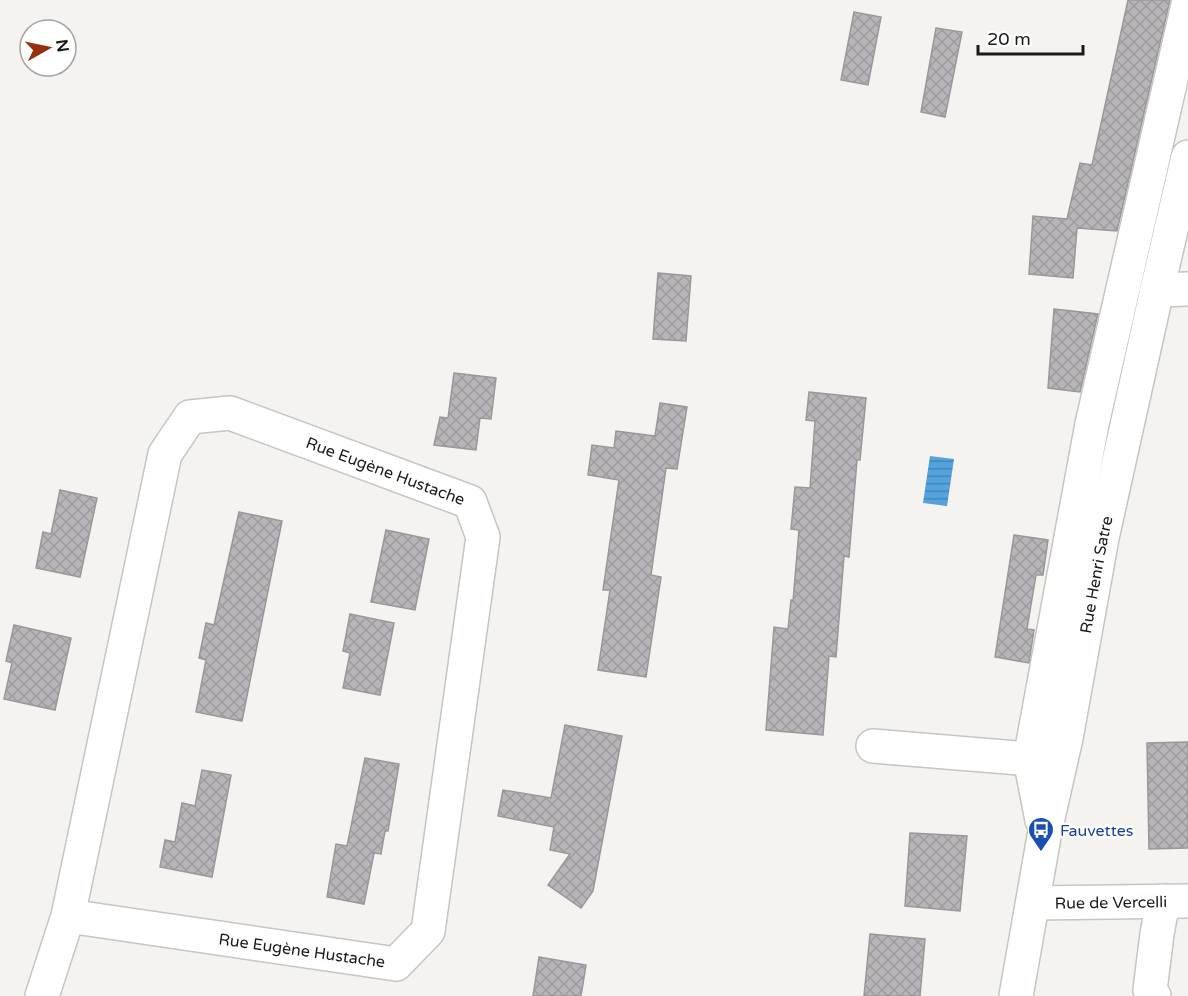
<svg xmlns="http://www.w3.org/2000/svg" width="1188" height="996" viewBox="0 0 1188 996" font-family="'Varela Round',sans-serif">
	<defs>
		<pattern id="water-rules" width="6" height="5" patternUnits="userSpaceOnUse" patternTransform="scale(1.5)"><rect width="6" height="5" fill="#54a3de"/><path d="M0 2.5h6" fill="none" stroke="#4584b3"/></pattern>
		<pattern id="building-cross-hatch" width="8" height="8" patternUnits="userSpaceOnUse" patternTransform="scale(1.5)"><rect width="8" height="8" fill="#b8b5b8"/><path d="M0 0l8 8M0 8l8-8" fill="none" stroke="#9e9b9e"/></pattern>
	</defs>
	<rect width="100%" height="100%" fill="#f5f3ef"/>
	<path fill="url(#water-rules)" d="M930,456L954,459L947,506L923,503Z"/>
	<path fill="url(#building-cross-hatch)" stroke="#9a979a" stroke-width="1.5" d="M1128,0H1170L1117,231L1077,228L1073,278L1029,274L1033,216L1067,219L1080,163L1092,165Z
		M854,12L881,17L868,85L841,80Z
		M936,28L962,32L945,117L921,112Z
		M658,273L691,276L686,341L653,339Z
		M1054,309L1098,314L1080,392L1048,388Z
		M454,373L496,378L491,419L480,418L476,450L434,445L440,417L448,418Z
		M809,392L866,398L860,460H857L849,557L844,556L836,657L829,656L823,735L766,730L774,627L788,629L791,600L793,601L799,530L791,529L795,487L810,488L815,421L806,420Z
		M660,403L687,407L677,469L666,468L651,575L661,577L646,677L598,670L610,590H603L619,480L588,475L592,445L614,448L616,431L655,436Z
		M60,490L97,498L80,577L36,568L43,532L51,534Z
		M239,512L282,521L242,721L196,712L206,660L199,658L206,623L214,625Z
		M386,530L429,539L415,610L371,602Z
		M1014,535L1048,540L1043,575H1036L1027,629L1034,630L1029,663L995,657Z
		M350,614L394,623L380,695L343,688L350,653L343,651Z
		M14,625L71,638L55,710L4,699L12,663L6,661Z
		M565,725L622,736L593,891L581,908L548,885L570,854L550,850L554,827L498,816L503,790L551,798Z
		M1188,742V848L1149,849L1147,743Z
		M365,758L399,764L388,831H385L381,854L374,853L364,904L327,897L336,844L347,846Z
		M202,770L231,775L212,877L160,867L165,840L175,842L182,803L195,806Z
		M910,833L967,836L960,911L905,906Z
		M870,934L925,939L920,996H864Z
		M539,957L586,965L581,996H533Z"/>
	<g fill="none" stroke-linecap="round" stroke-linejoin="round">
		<defs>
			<g id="minor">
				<path d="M1157,290L1188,289"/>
				<path d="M873,746L1030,759"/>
				<path d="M1042,820L1030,759L1092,424L1188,5"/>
				<path id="s1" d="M1033,903L1188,901"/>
				<path id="s2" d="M42,996L68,916L165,454L190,417L230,413L470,502L483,537L428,931L396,964L68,916"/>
				<path id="s3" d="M1016,996L1045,831L1066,738L1102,538L1157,290L1188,157"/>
				<path d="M1154,996L1150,990L1157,934L1163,901"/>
			</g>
		</defs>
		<use href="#minor" stroke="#c6c5c1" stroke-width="36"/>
		<use href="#minor" stroke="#fff" stroke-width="33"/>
	</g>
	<defs>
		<symbol id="bus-pin" viewBox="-11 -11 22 30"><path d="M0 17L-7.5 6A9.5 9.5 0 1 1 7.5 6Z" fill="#1a4fb4" stroke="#fff"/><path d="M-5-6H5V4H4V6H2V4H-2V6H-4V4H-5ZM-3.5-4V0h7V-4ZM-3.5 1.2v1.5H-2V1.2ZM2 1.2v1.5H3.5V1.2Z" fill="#fff"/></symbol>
	</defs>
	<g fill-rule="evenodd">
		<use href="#bus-pin" x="1026" y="815" width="30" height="40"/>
	</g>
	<g text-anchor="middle" stroke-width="5" stroke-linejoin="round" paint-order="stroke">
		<g font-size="16" fill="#1b1a19" stroke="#fff">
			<text dy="6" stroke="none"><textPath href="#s2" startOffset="807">Rue Eugène Hustache</textPath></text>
			<text dy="6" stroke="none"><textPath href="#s3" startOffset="429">Rue Henri Satre</textPath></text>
			<text dy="6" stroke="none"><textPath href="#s1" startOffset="78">Rue de Vercelli</textPath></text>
			<text transform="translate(302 950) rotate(8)" y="6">Rue Eugène Hustache</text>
		</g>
		<g font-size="16" fill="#164399" stroke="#fff" text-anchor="start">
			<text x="1060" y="836">Fauvettes</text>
		</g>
	</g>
	<g transform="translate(48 48) rotate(81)"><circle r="28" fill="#ffffff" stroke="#a4a3a3" stroke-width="1.5"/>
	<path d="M0-4.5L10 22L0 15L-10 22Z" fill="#962f0b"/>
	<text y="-9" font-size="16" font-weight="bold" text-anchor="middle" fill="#1b1a19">N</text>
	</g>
	<path d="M978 45v9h105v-9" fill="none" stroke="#1b1a19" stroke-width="3"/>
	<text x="987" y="45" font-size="18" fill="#1b1a19" stroke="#ffffff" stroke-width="4.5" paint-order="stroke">20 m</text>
</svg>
